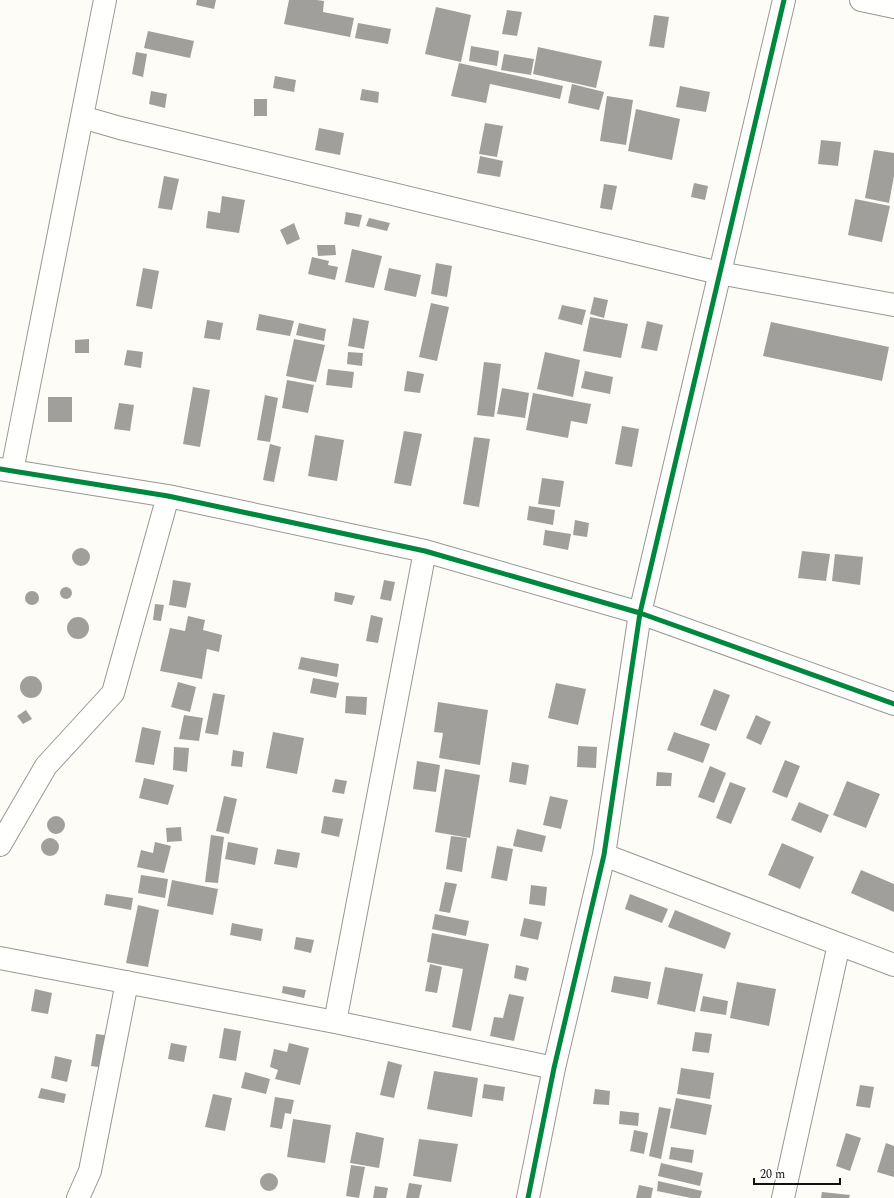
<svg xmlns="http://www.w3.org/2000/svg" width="894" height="1198" viewBox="0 0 894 1198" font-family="Spectral,serif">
	<rect width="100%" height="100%" fill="#fdfcf7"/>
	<path fill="#a19f9c" d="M197,0H216L214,9L196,5Z
		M289,0H317L324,1L323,12L354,18L350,37L284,24Z
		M436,7L471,15L461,62L425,54Z
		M507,10L522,12L517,36L502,34Z
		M654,15L669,17L664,48L649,46Z
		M358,23L391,29L388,44L355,38Z
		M148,31L194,41L190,58L144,48Z
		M471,46L499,51L497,66L469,61Z
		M538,47L602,61L596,88L533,74Z
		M136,52L147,54L143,77L132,74Z
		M504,54L534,59L531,75L501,70Z
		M459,63L563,86L560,99L490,84L486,103L451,96Z
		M275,76L296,80L294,92L273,88Z
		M572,84L604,92L599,110L568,103Z
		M680,86L710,92L706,112L676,107Z
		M362,89L379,92L378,103L360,100Z
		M151,91L167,94L165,108L149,104Z
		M607,96L633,100L626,145L600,141Z
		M254,99H267V116H254Z
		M636,109L680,119L672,160L628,151Z
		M485,123L503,126L497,157L479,154Z
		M319,128L344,133L340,155L315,150Z
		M821,140L841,142L838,166L818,164Z
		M874,150L894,153V176L889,203L865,198Z
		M480,156L503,161L500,177L477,173Z
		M164,176L179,179L172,210L158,208Z
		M694,183L708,186L705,200L691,197Z
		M604,184L617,186L612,210L600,208Z
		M222,196L245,200L239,233L206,228L208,211L220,213Z
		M855,199L890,206L882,242L848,235Z
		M346,212L362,215L359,227L344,224Z
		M369,218L390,223L387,231L366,226Z
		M294,223L300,239L287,245L280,230Z
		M317,245H335L336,255L318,256Z
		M352,249L382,256L374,288L345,282Z
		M312,257L329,261L328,265L338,267L335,280L308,274Z
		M436,263L452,266L447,297L431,294Z
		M143,268L159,271L152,309L136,306Z
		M389,268L421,275L416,297L384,290Z
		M594,297L608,300L604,318L590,314Z
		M431,303L449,307L437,361L419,357Z
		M562,305L586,310L582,325L558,319Z
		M259,314L294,321L290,336L256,330Z
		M590,317L628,324L621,358L583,351Z
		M353,318L369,321L364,349L348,346Z
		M207,320L223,323L220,340L204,338Z
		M647,321L663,325L657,351L641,348Z
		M771,322L889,347L882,381L763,356Z
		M299,323L326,329L324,341L296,335Z
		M89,339V353H75V340Z
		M294,339L325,345L316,382L286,376Z
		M127,350L143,352L141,368L124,365Z
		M348,352L363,353L362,366L347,364Z
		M545,352L580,360L573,397L537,389Z
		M484,362L501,364L494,417L477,415Z
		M328,369L354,372L352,388L326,385Z
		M407,371L424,374L420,393L404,391Z
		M585,371L613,377L610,394L581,388Z
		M287,380L314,385L308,413L282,408Z
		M193,387L210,390L200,447L183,444Z
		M502,388L529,393L525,418L497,414Z
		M533,393L591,404L587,424L571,421L568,438L526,430Z
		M265,395L278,398L270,442L257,440Z
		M48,397H72V422H48Z
		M119,403L134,405L130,431L114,429Z
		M622,426L639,429L632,467L615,464Z
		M404,431L422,434L411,486L394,483Z
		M315,435L344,440L337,481L308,476Z
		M474,437L490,439L479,507L463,504Z
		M270,444L281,447L274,482L263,480Z
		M542,478L564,481L560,507L538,504Z
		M529,506L555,510L553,525L527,520Z
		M575,520L589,523L587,537L573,535Z
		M545,530L571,534L568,550L543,545Z
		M72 557a9 9 0 1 1 18 0a9 9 0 1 1-18 0Z
		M802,551L830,554L826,581L798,578Z
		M835,554L863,557L860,585L832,581Z
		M173,580L191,583L186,608L169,605Z
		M384,580L395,582L391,601L380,599Z
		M60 593a6 6 0 1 1 12 0a6 6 0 1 1-12 0Z
		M25 598a7 7 0 1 1 14 0a7 7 0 1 1-14 0Z
		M335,592L355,596L352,605L334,601Z
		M155,604L164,605L161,621L153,620Z
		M371,615L383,618L378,643L366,641Z
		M188,616L205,620L203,630L222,635L219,652L207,649L202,679L160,671L170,628L185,631Z
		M67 628a11 11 0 1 1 22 0a11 11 0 1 1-22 0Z
		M301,657L339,664L337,677L298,669Z
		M20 687a11 11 0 1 1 22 0a11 11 0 1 1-22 0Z
		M313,678L339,683L336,698L310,693Z
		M178,682L196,687L190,712L171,707Z
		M556,683L586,689L578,725L548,718Z
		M714,689L730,695L716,731L700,725Z
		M213,693L225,695L218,735L205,733Z
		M346,696L367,697L366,715L345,713Z
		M438,702L488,710L480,765L439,758L443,733L434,732Z
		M26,710L32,719L23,724L17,716Z
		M184,715L203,718L199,741L179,739Z
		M756,715L771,722L761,745L746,738Z
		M142,727L161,731L154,765L135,762Z
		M273,732L304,738L297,774L266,768Z
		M674,732L710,744L703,763L667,750Z
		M578,746L597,747L596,768L577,767Z
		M174,747L189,748L187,772L173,770Z
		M233,750L244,752L242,767L231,766Z
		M785,760L800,766L787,798L772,792Z
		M417,761L440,765L436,792L413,789Z
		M512,762L529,765L526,785L509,782Z
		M710,766L726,773L714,803L698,797Z
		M445,769L480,775L470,838L435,832Z
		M657,772L672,773L671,786H656Z
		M144,778L174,785L168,805L139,798Z
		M335,779L347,781L344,794L332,792Z
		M847,781L880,794L866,828L833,815Z
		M730,782L746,788L731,824L716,818Z
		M224,796L237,799L229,834L216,831Z
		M550,796L568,800L561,829L543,825Z
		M799,802L829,815L821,833L791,820Z
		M324,816L343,819L339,837L321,833Z
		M47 825a9 9 0 1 1 18 0a9 9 0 1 1-18 0Z
		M181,827L182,841L167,842L166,828Z
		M517,829L546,836L542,852L513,846Z
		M211,835L224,837L218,883L205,882Z
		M451,836L467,838L462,872L446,869Z
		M41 847a9 9 0 1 1 18 0a9 9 0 1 1-18 0Z
		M155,842L171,846L164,873L137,867L141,850L153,853Z
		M228,842L258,848L255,865L225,859Z
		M782,843L814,857L800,889L768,875Z
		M497,846L513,849L507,881L491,878Z
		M277,849L300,853L297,868L274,864Z
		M861,870L894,884V912L851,893Z
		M141,875L168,879L165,898L138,893Z
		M172,880L218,889L213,915L167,906Z
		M445,882L457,884L450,913L439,911Z
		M531,885L547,887L545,906L529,904Z
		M106,894L133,898L131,910L104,905Z
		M630,894L668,909L662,923L625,909Z
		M138,905L159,910L148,967L126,963Z
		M675,910L731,933L725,949L668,927Z
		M435,914L469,921L466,936L432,929Z
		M524,918L542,922L538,940L520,936Z
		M232,923L263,929L261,941L230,935Z
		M432,933L489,944L471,1031L452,1027L463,969L427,962Z
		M296,937L314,940L311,953L294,949Z
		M430,964L442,967L437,993L425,991Z
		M516,965L529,968L526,981L514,978Z
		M665,967L703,974L695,1012L657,1004Z
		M614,976L651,982L648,999L611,992Z
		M737,982L776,989L769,1026L730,1018Z
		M283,986L306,990L304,998L282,993Z
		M35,989L52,993L48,1014L31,1011Z
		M509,994L524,997L514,1041L490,1036L494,1017L503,1018Z
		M703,996L728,1001L726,1015L700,1011Z
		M224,1028L241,1031L236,1061L219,1058Z
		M695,1032L712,1034L709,1053L692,1051Z
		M96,1034L111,1036L106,1068L91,1066Z
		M171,1043L187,1046L184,1062L168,1059Z
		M289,1043L309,1048L300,1085L275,1079L278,1070L270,1067L274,1049L287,1052Z
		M55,1056L72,1060L67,1082L51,1078Z
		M388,1061L402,1065L394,1098L380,1095Z
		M681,1068L714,1073L710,1099L677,1094Z
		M434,1071L478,1078L472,1117L427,1109Z
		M245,1072L270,1079L266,1094L241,1088Z
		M484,1084L505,1087L503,1101L482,1098Z
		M860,1085L874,1087L870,1108L856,1106Z
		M41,1088L66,1094L64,1103L38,1098Z
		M595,1089L610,1091L609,1105L593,1104Z
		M213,1094L232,1098L225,1131L205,1127Z
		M275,1097L294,1100L291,1114L285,1113L282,1129L270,1127Z
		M676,1098L712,1105L706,1135L670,1128Z
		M659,1107L671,1109L661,1159L649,1156Z
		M620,1111L639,1113L638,1126L619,1124Z
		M293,1119L331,1125L325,1163L287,1157Z
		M634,1130L648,1133L644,1154L630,1151Z
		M356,1132L384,1138L379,1168L350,1163Z
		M846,1133L861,1138L850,1171L836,1166Z
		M419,1139L458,1144L451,1182L413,1176Z
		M886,1143L894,1146V1177L877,1172Z
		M671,1147L694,1150L692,1163L669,1159Z
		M661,1163L703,1173L700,1186L658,1176Z
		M351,1165L365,1167L359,1198L346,1196Z
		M260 1182a9 9 0 1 1 18 0a9 9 0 1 1-18 0Z
		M658,1181L702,1191L700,1198H691L657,1191Z
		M409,1183L422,1185L419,1198H406Z
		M639,1185L653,1188L651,1198H636Z
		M375,1186L388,1188L386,1198H373Z
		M822,1192L850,1195L849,1198H821Z"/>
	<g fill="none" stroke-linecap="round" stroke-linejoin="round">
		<defs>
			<path id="street" d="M861,0L894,7
				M82,117L120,128L719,273L894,305
				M0,469L168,496L425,551L640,613L894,704
				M12,471L105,0
				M0,845L46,766L113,693L168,496
				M604,855L894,965
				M0,958L335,1022L554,1068
				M335,1022L425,551
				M78,1198L90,1171L127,982
				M528,1198L554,1068L604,855L640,613L784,0
				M783,1198L839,944"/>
		</defs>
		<use href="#street" stroke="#979795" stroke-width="24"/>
		<use href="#street" stroke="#fffffe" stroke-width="22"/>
		<defs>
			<path id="cycleway" d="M0,469L168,496L425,551L640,613L894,704
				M528,1198L554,1068L604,855L640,613L784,0"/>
		</defs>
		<use href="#cycleway" stroke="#fff" stroke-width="8"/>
		<use href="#cycleway" stroke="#00873e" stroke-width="5"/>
	</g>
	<path d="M754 1178v6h86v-6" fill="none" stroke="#111111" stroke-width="2"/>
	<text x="760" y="1178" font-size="12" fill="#111111" stroke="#ffffff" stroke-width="3" paint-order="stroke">20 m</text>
</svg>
